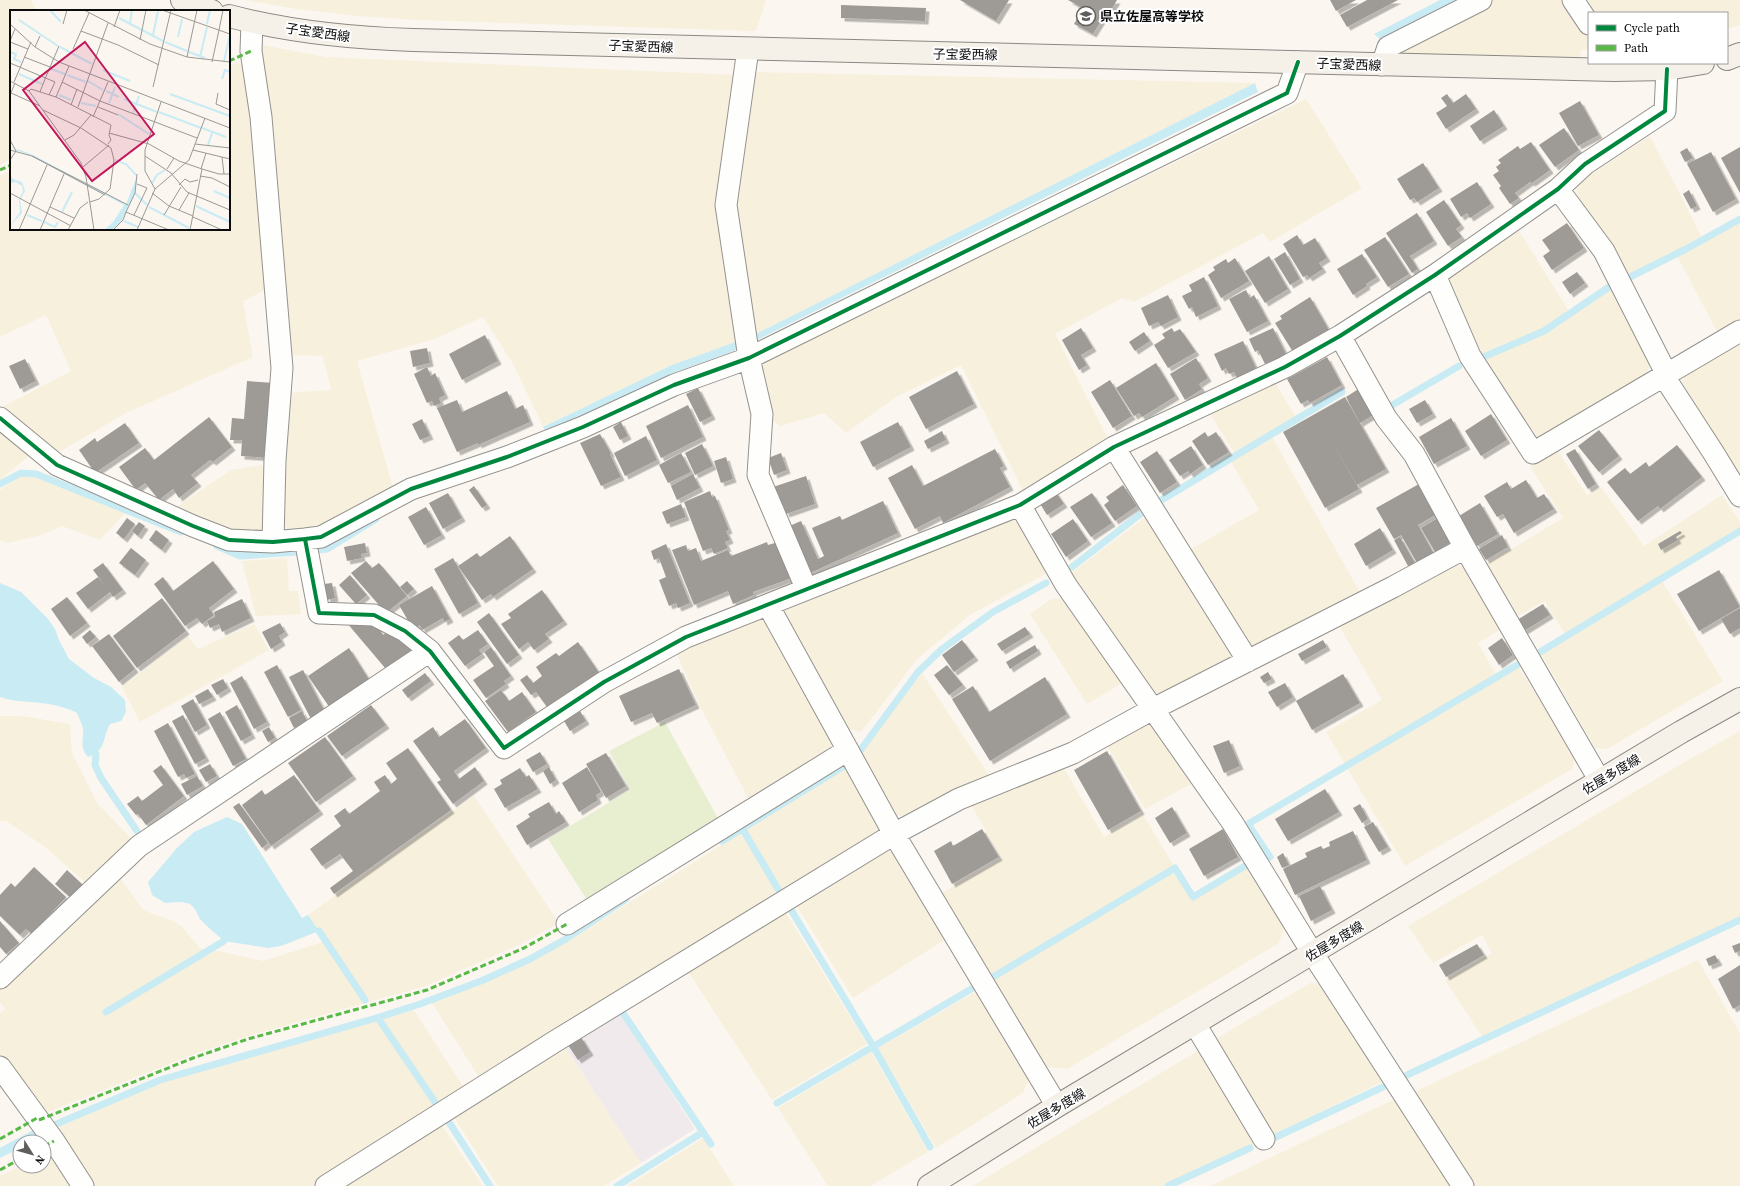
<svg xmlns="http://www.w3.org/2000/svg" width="1740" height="1186" viewBox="0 0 1740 1186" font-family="'Source Serif 4','Noto Sans JP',serif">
	<defs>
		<filter id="shadow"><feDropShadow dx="3.5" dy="3.5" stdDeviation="0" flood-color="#0004"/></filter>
	</defs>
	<rect width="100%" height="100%" fill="#fbf7f0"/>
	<path fill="#f1eaed" d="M617,1008L695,1129L641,1163L563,1044Z"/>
	<path fill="#f7f0dd" d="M0,0H31L37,11H11V159L0,165Z
		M245,0H766L756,31L418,20L357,16L296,9Z
		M1494,0H1565L1589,39V49L1581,50L1580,58L1400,53L1402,46Z
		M1580,0H1740V25L1727,29V13H1589Z
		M257,44L326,57L739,75L721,206L741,340L672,365L543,427L513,364L483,317L435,339L357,361L393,488L312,531L278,528L285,393L331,390L323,356L285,355Z
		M237,62L248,70L271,287L243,301L253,357L126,413L54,455L0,408L71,371L46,315L0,337V175L11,170V229H229V66Z
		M752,72L1255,83L752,336L732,206Z
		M1306,99L1362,188L1270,242L1263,233L1134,302L1122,298L1055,334L1108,439L1023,491L961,365L896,397L846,433L824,413L780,426L768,417L757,369L764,361Z
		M1650,136L1703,239L1740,219V323L1719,335L1676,254L1628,278L1609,244L1577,195L1576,184Z
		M1518,229L1570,313L1612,285L1650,361L1647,376L1541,441L1529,437L1479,354L1448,282L1450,272Z
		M1740,339V476L1682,382L1688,368Z
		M1274,381L1297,419L1271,435L1361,594L1250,651L1186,552L1259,510L1230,460L1236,456L1209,412Z
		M0,426L31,454L0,480Z
		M1557,450L1587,495L1601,487L1644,546L1722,495L1740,522V531L1661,579L1723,681L1607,749L1595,748L1540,652L1566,636L1545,601L1515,617L1485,565L1563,518L1530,466Z
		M269,464L266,528L262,537L233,536L172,510L231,470Z
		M21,476L35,477L125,513L100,540L62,526L42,535L7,543L0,540V490Z
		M1148,515L1240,655L1165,695L1151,691L1070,574Z
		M1011,519L1021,526L1049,572L970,615L917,659L861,732L844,728L780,613L785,603Z
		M287,558L289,591H298L301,614L256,616L242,561Z
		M1455,564L1465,568L1501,629L1478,643L1497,676L1517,665L1576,756L1572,769L1405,866L1326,732L1382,700L1338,624Z
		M1062,598L1072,605L1124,682L1087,704L1030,614L1051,599Z
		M760,618L769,625L836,745L833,753L751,804L701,708L675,650Z
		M254,624L269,650L140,722L122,687L188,636L198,649Z
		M922,673L989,775L902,816L893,815L859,755Z
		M0,716H22L70,724L72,753L97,803L131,838L87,884L45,847L6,821H0Z
		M1143,723L1155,727L1191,784L1145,809L1106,744Z
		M1740,731V917L1483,1038L1445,980L1492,953L1482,935L1433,963L1408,926L1683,763Z
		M1062,765L1104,837L1143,815L1193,897L1245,866L1284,928L1279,943L1067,1069L1044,1067L940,894L1002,859L970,803Z
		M846,767L880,825L877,838L482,1082L432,1003L483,984L532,961L565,943Z
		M474,796L559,923L521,944L426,986L248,1036L192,1055L45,1113L0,1057V1013L5,1009L0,1002V988L119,876L142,908L150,913L174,921L182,927L201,949L218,951L263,961L326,941L308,915Z
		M884,847L896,854L946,939L853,998L794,901Z
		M783,908L867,1044L772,1100L685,967Z
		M1698,960L1740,1033V1186H1475L1414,1092Z
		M1310,983L1321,984L1384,1081L1269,1137L1214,1047L1219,1037Z
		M977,991L1029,1079L1023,1093L936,1148L878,1048Z
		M414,1010L466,1091L317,1186H88L53,1130L161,1082Z
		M563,1044L641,1163L604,1186H498L451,1113Z
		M1201,1049L1261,1141L1162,1186H972Z
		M871,1052L928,1152L870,1186H828L778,1108Z
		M1395,1099L1452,1186H1210Z
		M439,1121L483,1186H336Z
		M703,1138L734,1186H627Z
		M44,1153L57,1155L77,1186H0V1176L20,1166H44Z"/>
	<path fill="#e8efd1" d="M665,722L720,822L589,903L548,839L630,790L609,751Z"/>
	<path fill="#c8ebf4" d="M1440,0H1460L1382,41L1374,34Z
		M1255,83L1258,92L739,349L673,373L547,433L543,427L672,365L752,336Z
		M0,583L21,592L48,619L55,629L59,640L69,659L94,678L111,687L125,700L126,712L121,721L110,724C102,738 107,750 88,757C79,747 84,740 83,729C82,724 79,718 77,713C64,706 46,703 31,702C19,701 11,701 0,697Z
		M227,817L242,824L302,918L308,915L319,931L281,946L268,948L224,941L208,927L200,919L195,909L190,904L182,902L165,903L152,895L148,882L177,848L194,832Z
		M37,1128L43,1135L30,1142H20V1148L0,1158V1148Z"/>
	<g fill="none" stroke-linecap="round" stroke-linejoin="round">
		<path stroke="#c8ebf4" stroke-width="7" d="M1628,278L1686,249L1740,219
			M1481,358L1544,331L1612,285
			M1389,407L1459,366
			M0,484L21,473L36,474L181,532
			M1160,501L1342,392
			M217,546L240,556L297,552
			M316,550L327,549L376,519
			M1072,567L1143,512
			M1540,652L1740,531
			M859,752L918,672L942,649L993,612L1046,583
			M96,754L95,765L101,778L137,831
			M742,828L778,889
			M722,841L844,766
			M1270,857L1248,824L1517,665
			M790,908L873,1046L930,1147
			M319,931L365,1000
			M993,977L1175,868L1193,897L1245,866
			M621,1010L711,1144
			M106,1012L224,941
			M378,1018L437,1105
			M1407,1075L1740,920
			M777,1103L973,988
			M447,1119L490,1186
			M47,1128L160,1080L373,1019L420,1004L481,981L530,959L564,940L626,899
			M1276,1137L1383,1087
			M617,1186L703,1132
			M1168,1186L1250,1148"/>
	</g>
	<path fill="#9e9a96" filter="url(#shadow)" d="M960,0H1009L996,21Z
		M1068,0H1117L1106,19L1103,18L1093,34L1074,24L1078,17L1089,23L1095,15Z
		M1330,0H1356L1336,11Z
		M1367,0H1398L1347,27L1340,15Z
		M841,5L926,8L925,21L841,18Z
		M1447,94L1453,103L1466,94L1476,109L1446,129L1436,113L1447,106L1441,98Z
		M1580,101L1599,135L1578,146L1559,113Z
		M1494,110L1504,126L1480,141L1470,126Z
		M1564,128L1579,150L1555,167L1539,145Z
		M1531,142L1550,170L1532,183L1530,182L1515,193L1519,198L1510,204L1499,188L1501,186L1493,175L1499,171L1496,167L1501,163L1498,160L1518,146L1520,149Z
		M1740,147V193L1721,158Z
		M1687,148L1693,158L1685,162L1680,152Z
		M1711,152L1736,199L1713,212L1687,164Z
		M1423,163L1439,188L1417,202L1414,198L1410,200L1397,179Z
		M1477,182L1491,204L1470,218L1467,213L1461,217L1450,199Z
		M1689,190L1697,206L1691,209L1683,194Z
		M1444,200L1461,225L1456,229L1462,237L1448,246L1426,212Z
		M1417,213L1434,241L1410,256L1418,269L1412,273L1386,233Z
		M1567,223L1584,248L1552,270L1543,256L1550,251L1542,240Z
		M1297,235L1303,245L1315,238L1327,258L1319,263L1323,269L1309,278L1307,275L1303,277L1283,244Z
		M1385,237L1409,274L1388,287L1364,250Z
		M1285,252L1300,279L1290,285L1274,259Z
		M1362,254L1377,277L1366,284L1367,286L1353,295L1337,269Z
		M1269,256L1288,289L1265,303L1245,271Z
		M1235,258L1249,281L1221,298L1208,275L1215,270L1213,267L1226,259L1228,263Z
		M1577,272L1585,283L1570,294L1562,282Z
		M1204,277L1218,306L1196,317L1192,307L1189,309L1182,296L1192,291L1189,285Z
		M1246,290L1250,298L1254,295L1268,321L1247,332L1229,299Z
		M1168,295L1178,317L1161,326L1158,322L1149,326L1141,308Z
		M1310,297L1329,330L1293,352L1275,323L1282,319L1280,316Z
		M1081,328L1093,348L1081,355L1087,365L1079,370L1062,340Z
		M1172,328L1174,332L1180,329L1196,352L1168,368L1154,345L1165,338L1162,334Z
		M1273,328L1286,354L1265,364L1258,350L1255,352L1249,339Z
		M1144,332L1150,341L1135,351L1129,342Z
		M485,335L498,361L462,380L449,354Z
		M1243,341L1256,368L1237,378L1234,372L1229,374L1226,368L1222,371L1214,354Z
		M427,348L430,363L413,367L410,351Z
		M1327,357L1342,385L1310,403L1308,400L1301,404L1287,379Z
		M1196,358L1208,378L1199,384L1202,389L1185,400L1170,374Z
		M25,359L36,381L20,389L9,366Z
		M1156,363L1176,396L1142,417L1139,413L1134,416L1116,388Z
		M427,367L431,376L435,373L445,395L439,398L441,403L434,406L432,401L427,403L414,374Z
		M957,371L974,404L926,429L909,397Z
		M1110,380L1132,416L1113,428L1091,392Z
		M247,381L274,383L269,458L241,456L242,440H230L232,418L244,419Z
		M698,388L712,416L700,422L686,394Z
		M1360,388L1375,414L1360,423L1346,397Z
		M507,391L515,409L523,405L530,422L478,445V443L457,452L437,408L457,400L462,412Z
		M1345,397L1386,469L1357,485L1323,426L1359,489L1325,508L1283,432Z
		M1425,400L1433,414L1417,423L1409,409Z
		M688,405L703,437L661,458L646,426Z
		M1491,414L1507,440L1481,456L1465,431Z
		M209,417L232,447L213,462L210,460L191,475L198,483L179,498L173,489L159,500L145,483L136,490L119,467L145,448L154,460Z
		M1451,418L1467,446L1434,464L1419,437Z
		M422,419L430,436L420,440L412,424Z
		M621,422L628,436L620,440L613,427Z
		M898,422L911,447L873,467L860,442Z
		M125,423L139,443L95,473L79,450L95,438L97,442Z
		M1599,430L1619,456L1599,472L1578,446Z
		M942,431L946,440L928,449L924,441Z
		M1205,432L1208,437L1216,432L1229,452L1208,465L1192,441Z
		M600,434L611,453L610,454L621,477L601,486L580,443Z
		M646,436L657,460L625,476L614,453Z
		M702,444L713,466L695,475L685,453Z
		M1677,445L1702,477L1660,509L1658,506L1638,521L1607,482L1625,468L1630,474L1646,462L1649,467Z
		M1191,446L1203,465L1190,474L1188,471L1180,476L1169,460Z
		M995,449L1004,466L1000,468L1010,487L943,523L940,516L915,529L888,478L912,465L923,486Z
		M1575,449L1596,484L1588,489L1566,454Z
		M1157,451L1177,482L1160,493L1140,462Z
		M681,453L691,472L668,483L659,465Z
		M781,453L787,470L774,475L768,458Z
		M726,457L733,479L721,483L714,461Z
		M693,474L700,488L677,500L671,486Z
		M806,476L815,504L786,514L783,505L779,506L773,487Z
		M1526,480L1537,498L1544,494L1554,509L1514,533L1503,514L1497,517L1484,496L1507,482L1511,489Z
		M1419,484L1437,514L1418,525L1434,554L1417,563L1401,535L1394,539L1376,508Z
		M1123,485L1137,506L1115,521L1104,505L1109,501L1106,497Z
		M474,486L487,505L482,508L469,490Z
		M710,491L712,497L715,496L729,530L726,531L730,540L725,542L728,548L714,554L711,548L703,551L684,502Z
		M1055,491L1064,504L1047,515L1039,502Z
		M448,493L462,518L443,529L429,503Z
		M1092,493L1112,523L1091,537L1070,507Z
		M883,501L898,533L808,574L787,527L801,521L818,559L824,556L812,528L840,516L842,520Z
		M1480,503L1498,534L1477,546L1459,516Z
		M681,504L686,517L667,524L662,512Z
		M426,507L442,535L424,545L408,517Z
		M127,518L135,524L124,539L116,533Z
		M1438,518L1452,542L1435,552L1421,528Z
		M1073,519L1088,541L1066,557L1051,534Z
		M139,522L145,526L138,536L132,531Z
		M1380,528L1393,550L1366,566L1354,544Z
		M156,530L169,540L162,550L149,540Z
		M1680,531L1682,533L1676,537L1678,540L1661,550L1658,544Z
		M1502,535L1508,547L1486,560L1479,549Z
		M510,536L533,569L493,597L491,594L482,600L458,566L477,553L480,557Z
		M1400,537L1415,563L1408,566L1394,540Z
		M767,542L768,545L778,542L792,578L753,592L754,595L733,604L728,591L694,605L672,550L686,545L688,551L696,548L701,561L728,550L731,556Z
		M365,543L367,553L361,554L362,558L347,561L344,547Z
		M666,544L690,603L678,608L676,603L669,606L659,580L666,577L659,558L654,560L651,551Z
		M131,548L146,560L135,575L119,563Z
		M453,558L478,603L459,614L434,569Z
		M213,561L234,589L209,608L214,615L202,624L197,618L185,626L154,584L163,577L173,591Z
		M366,561L372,568L379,563L407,596L386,613L351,573Z
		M103,563L123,590L113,597L110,592L88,609L76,593L98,577L109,591L93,570Z
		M1719,570L1740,607L1699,631L1677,594Z
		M350,575L367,595L356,604L339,585Z
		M407,581L414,589L407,595L400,587Z
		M332,583L335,598L327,600L324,584Z
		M432,586L450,619L444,622L443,618L422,630L420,625L413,629L399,605Z
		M542,590L564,621L545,634L549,639L534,650L528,642L519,649L501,624L511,618L508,614Z
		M67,597L87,623L70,636L51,609Z
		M162,598L186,631L137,668L113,636Z
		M242,599L251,618L222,632L219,624L210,628L207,621L215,617L214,612Z
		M1543,604L1550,615L1524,631L1517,620Z
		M1740,608V628L1730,634L1721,619Z
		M489,613L519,655L507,664L477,622Z
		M374,622L383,635L391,629L413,650L386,669L347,623Z
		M280,623L285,632L279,636L282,642L271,649L262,632Z
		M1025,627L1030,634L1002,651L997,644Z
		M90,630L96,637L87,644L82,637Z
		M478,630L488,644L479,650L482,654L465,666L448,643L459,635L463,640Z
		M109,634L135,669L119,682L92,646Z
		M1502,638L1513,655L1499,665L1488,648Z
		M962,640L975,657L954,672L942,655Z
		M1323,640L1327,647L1302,661L1298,654Z
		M578,642L600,674L569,696L567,693L547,707L536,692L531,695L520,680L527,675L533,683L542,676L536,667L556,653L559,656Z
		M1035,645L1038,651L1010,669L1006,662Z
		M491,647L511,676L504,681L506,684L486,698L473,680L494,666L484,652Z
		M349,648L370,681L330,708L308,676Z
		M277,665L301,710L288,717L264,672Z
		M947,665L963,685L949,695L934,675Z
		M679,669L696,705L657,723L652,713L631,722L619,696Z
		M303,670L325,712L311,719L289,677Z
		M1268,672L1272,679L1264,683L1260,677Z
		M425,673L431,681L408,698L402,690Z
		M1343,674L1360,703L1312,730L1296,701Z
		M242,676L267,722L254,729L230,683Z
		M1045,677L1067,714L990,761L952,699L973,686L989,712Z
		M223,679L228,688L217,695L211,685Z
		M1285,683L1293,697L1277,707L1268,692Z
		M208,689L213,697L199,704L195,696Z
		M501,690L509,701L522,692L536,712L508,732L485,701Z
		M193,699L207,725L195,732L181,706Z
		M237,705L252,735L241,741L225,712Z
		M371,705L386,725L342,756L327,736Z
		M302,711L307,721L294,728L289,718Z
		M580,711L586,721L570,731L564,721Z
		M220,712L246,759L233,766L208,719Z
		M183,715L206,758L195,764L172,721Z
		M465,719L486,748L454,771L459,779L475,767L484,781L453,804L437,782L441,780L413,741L433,727L439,737Z
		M168,723L195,774L186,778L184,774L178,777L154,731Z
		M269,727L275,738L268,742L262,731Z
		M325,737L353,776L316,802L288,763Z
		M1229,740L1240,766L1224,773L1213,746Z
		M408,748L451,810L334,894L330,888L353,871L340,854L322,866L310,849L341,826L334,816L345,808L349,814L380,791L374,782L385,775L391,784L397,779L386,763Z
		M1107,751L1141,811L1108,830L1074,770Z
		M540,752L547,764L533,772L526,760Z
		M606,753L626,786L606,798L586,764Z
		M210,764L217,776L206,782L199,770Z
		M161,765L184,796L146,825L138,814L136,815L127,804L138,796L142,801L163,785L153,771Z
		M549,767L556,780L550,784L543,771Z
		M587,767L601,792L596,795L598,800L579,812L562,783Z
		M520,768L526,777L529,775L538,789L505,808L494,789L502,784L500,780Z
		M294,775L320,811L271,846L242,805L262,790L265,795Z
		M197,776L203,786L187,795L181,784Z
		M1325,789L1339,812L1288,841L1275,819Z
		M549,802L556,814L559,811L566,822L527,845L516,826L530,817L528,814Z
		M239,803L268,843L262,848L233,807Z
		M1360,804L1368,819L1362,823L1353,808Z
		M1172,807L1187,833L1170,843L1155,818Z
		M1373,822L1388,847L1379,852L1364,827Z
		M982,829L999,857L952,884L934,851L951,841L953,846Z
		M1223,829L1238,857L1204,876L1189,849Z
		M1353,831L1367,860L1295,895L1283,869L1307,857L1305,853L1321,846L1323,849L1330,846L1329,842Z
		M1283,853L1289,865L1282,868L1277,857Z
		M34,867L66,897L32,934L26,929L20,935L0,916V895L11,883L15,887Z
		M67,870L83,885L71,898L55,884Z
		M1320,886L1332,910L1311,921L1299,896Z
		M0,921L19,943L6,954L0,947Z
		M1740,943V951L1735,953L1732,946Z
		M1477,944L1484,955L1446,977L1439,965Z
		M1715,955L1719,962L1709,966L1706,959Z
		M1740,965V1005L1733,1009L1718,979Z
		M581,1037L590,1052L578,1060L568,1045Z"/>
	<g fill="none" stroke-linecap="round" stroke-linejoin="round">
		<defs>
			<path id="street" d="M1573,0L1589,24
				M252,22L251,51L261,117L282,368L275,460L273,542
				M748,49L726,205L749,358L762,414L758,475L806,588
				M1382,65L1388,47L1481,0
				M1558,189L1604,251L1666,373
				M1435,275L1470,356L1533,453L1740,331
				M1340,336L1386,418L1414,454L1465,548L1600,781
				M1663,375L1713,452L1740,496
				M0,418L57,465L193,526L229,540L273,542L305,539L321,537L411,489L507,457L583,427L674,385L749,358L1287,93L1298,62
				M1114,447L1248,661
				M1020,505L1066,585L1232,822L1313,954L1463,1186
				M305,539L319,613L374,615L405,631L430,651L504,748L604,682L686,637L1020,505L1114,447L1285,367L1340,336L1435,275L1558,189L1585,164L1665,111L1667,69
				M768,605L894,834L1057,1106
				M567,924L848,750
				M0,978L139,846L430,651
				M1195,1024L1264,1139
				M0,1067L54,1141L83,1186
				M326,1186L554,1042L894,834L959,799L1073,753L1153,709L1393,587L1465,548"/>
			<path id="secondary" d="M182,0L212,11
				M229,16C290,32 351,38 413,40L1614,70L1667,69L1703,63
				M1727,59L1740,54
				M929,1186L1057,1106L1681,732L1740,699"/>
		</defs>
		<use href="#street" stroke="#94928f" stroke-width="23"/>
		<use href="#secondary" stroke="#8a8885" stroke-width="24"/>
		<use href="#street" stroke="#fefefd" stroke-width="21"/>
		<use href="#secondary" stroke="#f5f1e8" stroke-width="22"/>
		<path stroke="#58b947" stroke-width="3" stroke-dasharray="6 3" stroke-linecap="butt" d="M229,61L251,51
			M0,170L11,165
			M39,1120L193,1058L248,1039L427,990L524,948L567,924
			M0,1139L37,1118
			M44,1146L54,1141
			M0,1170L20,1159"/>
		<defs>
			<path id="cycleway" d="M0,418L57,465L193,526L229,540L273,542L305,539L321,537L411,489L507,457L583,427L674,385L749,358L1287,93L1298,62
				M305,539L319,613L374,615L405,631L430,651L504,748L604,682L686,637L1020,505L1114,447L1285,367L1340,336L1435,275L1558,189L1585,164L1665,111L1667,69"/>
		</defs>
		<use href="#cycleway" stroke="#fff" stroke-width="6"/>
		<use href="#cycleway" stroke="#00873e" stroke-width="4"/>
	</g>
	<defs>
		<symbol id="school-ring" viewBox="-11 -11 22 22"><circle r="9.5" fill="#fff" stroke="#605e5c" stroke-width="1.5"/><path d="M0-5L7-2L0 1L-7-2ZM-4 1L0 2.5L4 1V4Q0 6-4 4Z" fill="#605e5c"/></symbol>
	</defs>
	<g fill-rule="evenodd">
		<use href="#school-ring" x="1075" y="5" width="22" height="22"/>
	</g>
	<g text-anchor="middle" stroke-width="4" stroke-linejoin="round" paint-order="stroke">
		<g font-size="13" font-weight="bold" fill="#0c0c0c" stroke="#fff" text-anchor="start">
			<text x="1100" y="21">県立佐屋高等学校</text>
		</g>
		<g font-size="13" fill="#0c0c0c" stroke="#fff">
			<text transform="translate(318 32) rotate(8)" y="5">子宝愛西線</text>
			<text transform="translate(641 46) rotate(2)" y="5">子宝愛西線</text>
			<text transform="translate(965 54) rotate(1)" y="5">子宝愛西線</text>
			<text transform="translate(1349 64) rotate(2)" y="5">子宝愛西線</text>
			<text transform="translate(1611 774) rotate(-31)" y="5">佐屋多度線</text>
			<text transform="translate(1334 941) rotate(-31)" y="5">佐屋多度線</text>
			<text transform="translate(1056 1108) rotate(-31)" y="5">佐屋多度線</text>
		</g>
	</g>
	<g transform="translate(10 10)">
		<rect width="220" height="220" fill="#fbf7f0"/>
		<path d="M0,138L10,140L23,145L116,194L127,166L125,182L112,210L102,220H94L103,212L114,195L22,146ZM23,152L12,172L15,181L10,190L12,203L0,216L10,202L9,189L13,181L12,176L6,172L0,173V165L3,169L12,172Z" fill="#c8ebf4"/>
		<path fill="none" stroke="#c8ebf4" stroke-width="2" d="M40,0L51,12M109,8L153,31M9,10L48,36M120,13L122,0M197,14L200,0M143,25L148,1M168,27L172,9M155,32L177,41M50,37L82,54M0,42L6,44L4,49L11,52M179,42L195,48M190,47L197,17M214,51L220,25M41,59L55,64M93,60L120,71M9,64L32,74M57,65L76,72M212,69L215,60L220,62M78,71L93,80M96,81L109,87M160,84L220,106M49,85L61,90M114,89L147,102M71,93L86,96M99,93L105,77M149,102L191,118M123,103L129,86M108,104L139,124M192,118L216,127M198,135L202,123M105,150L116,154L126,165M142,173L147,165L155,160M204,181L220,188M125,183L137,195M186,196L220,212M139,197L179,218M52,202L62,182M17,205L32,211M114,211L128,217M34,212L45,217L48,212"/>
		<path fill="none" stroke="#9b9995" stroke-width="1" d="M74,0L140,34L177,47L220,52M152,0L220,24M0,14L25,37L49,52L220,118M53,14L57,0M104,17L110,0M209,20L213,0M71,21L108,35L149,55M130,30L136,0M0,31L5,19M0,32L18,39M25,37L30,26M63,39L79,3M14,47L40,57M177,47L187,0M202,52L209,20M0,53L45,72L39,85M35,69L49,36M0,71L19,81L71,153L76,167L84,220M4,72L21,32M52,72L90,91L187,128M143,77L161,0M19,81L21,79L46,87L101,115L99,125L101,130L98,134M30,82L35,69M1,83L30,96M208,83L206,94L220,100M0,85L5,73M46,87L59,56M61,95L67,79M68,97L98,13M88,97L108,105M33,100L71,118L101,138L104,150L100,179L89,189L80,192M83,107L98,72M99,123L139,134L169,151L192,159L209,164H220M0,130L6,141L0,150M55,130L64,125L81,105M185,134L220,138M0,140L22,146L95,185M183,140L220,149M22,146L118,195M135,146L161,163L177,182L220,200M212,147L214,164M73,157L99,135M157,159L164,148M191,159L196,143M127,164L125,183L116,202L159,220M190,166L202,168L220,177M169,175L175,169L180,172L188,170M145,179L135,161V140L151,92M0,183L61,216M142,183L159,196L183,206M40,197L64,208M169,200L179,183M124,205L137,178L127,174M154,205L171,177M183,207L212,220M9,220L37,155M30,220L54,164M58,220L70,198L78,192M103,220L113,210L116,202M127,220L145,179L179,150L195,108M180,220L192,159"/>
		<path fill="#c2185b" fill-opacity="0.15" stroke="#c2185b" stroke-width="2" d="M75,32L144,124L82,171L13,80Z"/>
		<rect width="220" height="220" fill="none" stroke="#0c0c0c" stroke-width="2"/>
	</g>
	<rect x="1588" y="12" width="140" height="52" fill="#ffffff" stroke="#9e9e9e"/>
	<rect x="1596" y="25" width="20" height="6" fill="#00873e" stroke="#9e9e9e"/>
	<text x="1624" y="32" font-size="12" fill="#0c0c0c">Cycle path</text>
	<rect x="1596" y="45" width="20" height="6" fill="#58b947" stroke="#9e9e9e"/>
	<text x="1624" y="52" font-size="12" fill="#0c0c0c">Path</text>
	<g transform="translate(32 1154) rotate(127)"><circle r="19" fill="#ffffff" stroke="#9e9e9e"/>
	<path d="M0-3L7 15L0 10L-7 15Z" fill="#605e5c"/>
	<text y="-6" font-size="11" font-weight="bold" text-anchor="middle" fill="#0c0c0c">N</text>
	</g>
</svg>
